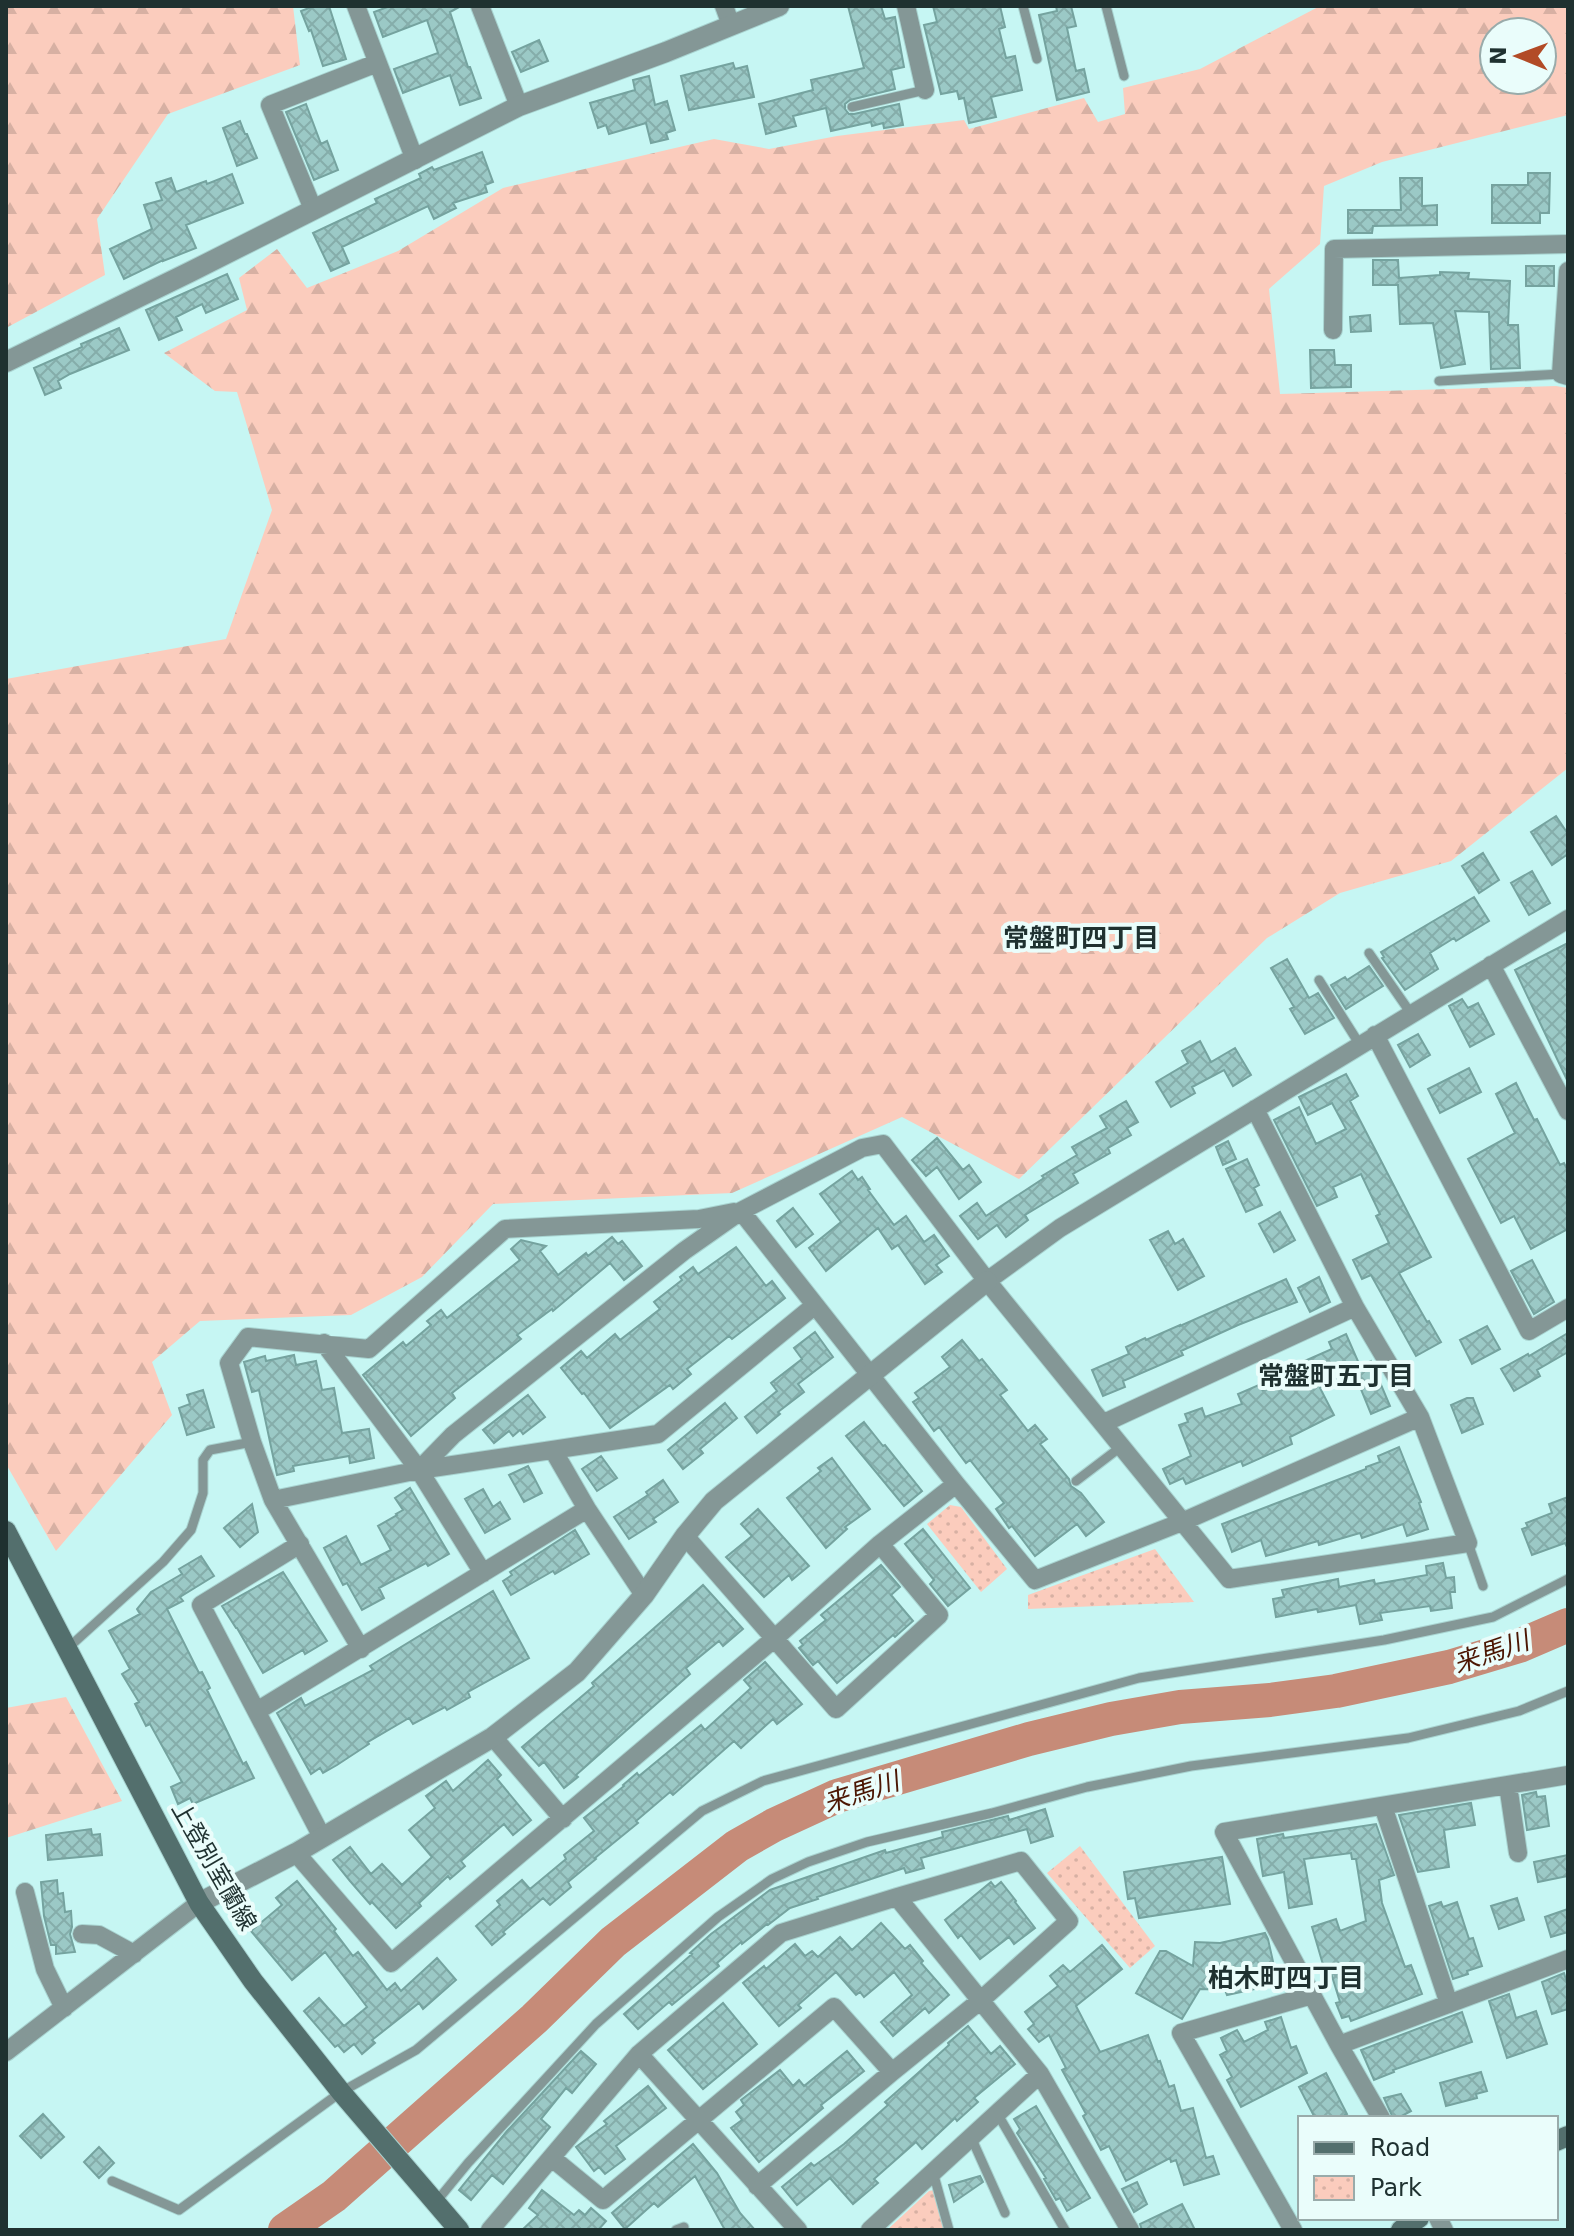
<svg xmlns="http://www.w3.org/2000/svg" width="1574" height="2236" viewBox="0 0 1574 2236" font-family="'DejaVu Sans','Noto Sans JP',sans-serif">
	<defs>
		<pattern id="forest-firs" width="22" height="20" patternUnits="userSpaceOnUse" patternTransform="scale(2)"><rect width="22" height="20" fill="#fbccbd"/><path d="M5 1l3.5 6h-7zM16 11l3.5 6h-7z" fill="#d7b0a3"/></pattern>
		<pattern id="park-dots" width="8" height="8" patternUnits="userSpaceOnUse" patternTransform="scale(2)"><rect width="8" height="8" fill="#fbccbd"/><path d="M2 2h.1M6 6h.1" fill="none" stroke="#d7b0a3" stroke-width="1.8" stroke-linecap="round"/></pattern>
		<pattern id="building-cross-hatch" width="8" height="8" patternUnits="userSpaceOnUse" patternTransform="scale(2)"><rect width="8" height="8" fill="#9bc9c6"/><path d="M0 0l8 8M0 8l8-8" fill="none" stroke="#85adaa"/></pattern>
	</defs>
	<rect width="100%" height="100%" fill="#c6f6f3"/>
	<path fill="url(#forest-firs)" fill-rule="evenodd" d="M6,6H293L300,65L168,114L97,219L105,275L6,328Z
		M1320,6H1568V115L1382,162L1324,186L1320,244L1269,289L1280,394L1556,386L1568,388V768L1451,861L1340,893L1267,938L1019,1179L902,1117L732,1193L493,1204L422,1277L351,1315L200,1321L152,1362L172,1415L56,1551L6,1464V679L226,639L272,510L237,392L215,391L164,353L247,310L239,278L277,249L307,288L398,251L503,188L714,139L769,149L837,136L964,120L969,129L1084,98L1098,122L1125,114L1123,88L1200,69ZM1494,32H1542V80H1494Z
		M66,1697L122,1801L6,1838V1708Z"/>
	<path fill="url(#park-dots)" d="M950,1505L961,1507L1007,1569L981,1592L927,1524Z
		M1155,1549L1194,1602L1028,1609V1595Z
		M1080,1846L1155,1946L1130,1968L1047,1873Z
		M934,2190L944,2230H887L929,2191Z"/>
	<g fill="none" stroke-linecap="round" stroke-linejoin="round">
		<path stroke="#c68b78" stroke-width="34" d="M285,2230L334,2196L534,2019L613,1942L737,1846L774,1825L837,1796L1029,1739L1111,1719L1180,1707L1270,1700L1336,1691L1449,1667L1519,1646L1568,1625"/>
	</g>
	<path fill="url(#building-cross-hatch)" stroke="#75a39f" stroke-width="2" d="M314,6H329L346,59L323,66L311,30L309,31L301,11Z
		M390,6H461L450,12L468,67H470L481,98L460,105L450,75L403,93L394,69L438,53L427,20L383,37L374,12Z
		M848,6H881L885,19L895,17L904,67L891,70L895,89L850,100L845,104V109L849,114H854L899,104L903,125L884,128L883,123L872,126L871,122L831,131L826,108L793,116L796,126L766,134L759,104L813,90L811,80L864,68Z
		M933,6H1000L1005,27L999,29L1006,58L1015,56L1022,90L991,97L996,117L969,123L964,98L959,99L957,91L941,94L924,25L937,22Z
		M1056,6H1071L1076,26L1067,28L1076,71L1084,69L1089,92L1057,100L1039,15L1057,11Z
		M539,40L548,61L521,72L512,52Z
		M733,63L735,69L747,66L754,97L689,110L681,76Z
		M649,76L655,105L667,101L675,130L666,133L668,139L651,143L646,123L609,134L606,125L598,128L590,103L635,90L633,80Z
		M306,104L321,144L327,141L338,170L314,180L286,112Z
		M240,121L245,134H247L257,158L237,166L223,128Z
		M482,152L493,182L485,185L487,192L453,203L456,208L434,219L428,206L342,247L349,263L331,271L313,233L377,203L375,199L421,178L419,174L432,167L434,170Z
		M1528,173H1550L1549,213H1540V223H1492V185H1528Z
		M232,174L243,203L186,225L196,248L163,261V260L124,279L110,249L152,229L144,205L162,200L156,183L171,178L176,192L206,181L207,184Z
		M1400,178H1422V206L1437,205V225L1373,226L1372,233H1348V210H1401Z
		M1373,260H1398L1399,278L1440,275V272L1469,273L1468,279L1510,281L1508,325H1518L1520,368L1491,369L1489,312L1455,311L1465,364L1441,368L1433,323L1400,324L1398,285H1373Z
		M1526,266H1554V286H1526Z
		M227,274L238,299L206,313L202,304L176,317L182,330L159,340L146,310Z
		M1370,315L1371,331L1351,332L1350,317Z
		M119,328L129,350L70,374L58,381L61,388L45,395L34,368L82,347L81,344Z
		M1310,350H1334L1335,365H1351V387L1311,388Z
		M1556,816L1568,834V854L1552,865L1531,832Z
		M1483,853L1499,880L1479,893L1462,866Z
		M1532,871L1550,903L1529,915L1511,883Z
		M1474,897L1489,921L1456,941L1454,938L1430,953L1438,969L1405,990L1382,958L1384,957L1381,952Z
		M1568,943V1082L1515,970Z
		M1287,959L1309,998L1318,993L1334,1018L1305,1034L1290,1009L1294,1007L1271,968Z
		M1369,966L1383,986L1346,1009L1331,985L1345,977L1347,980Z
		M1462,999L1468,1008L1478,1003L1494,1034L1470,1047L1449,1006Z
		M1418,1034L1430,1055L1410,1067L1398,1045Z
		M1200,1041L1211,1062L1235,1048L1251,1075L1233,1086L1224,1070L1192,1087L1195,1093L1171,1107L1156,1082L1188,1063L1182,1051Z
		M1469,1068L1481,1092L1440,1113L1428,1089Z
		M1346,1074L1358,1096L1350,1101L1431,1257L1399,1273L1427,1322L1429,1321L1441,1342L1416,1356L1371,1275L1362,1279L1353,1260L1389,1243L1376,1216L1380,1214L1361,1174L1333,1187L1337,1197L1317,1206L1274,1120L1299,1107L1316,1144L1346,1129L1332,1103L1308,1115L1299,1097Z
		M1516,1083L1534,1120L1537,1119L1560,1165L1564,1163L1568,1171V1229L1531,1249L1514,1216L1501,1223L1468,1159L1515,1133L1496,1094Z
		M1126,1101L1138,1122L1127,1128L1131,1135L1108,1148L1110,1153L1073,1174L1078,1183L1025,1215L1028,1220L1006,1237L997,1225L978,1239L960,1216L977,1203L986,1216L1044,1178L1042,1176L1077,1155L1072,1147L1107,1128L1100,1116Z
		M937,1138L963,1170L969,1165L981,1182L959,1199L937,1167L926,1176L912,1160Z
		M1228,1141L1236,1159L1223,1165L1216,1147Z
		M1247,1159L1259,1185L1254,1188L1262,1205L1246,1212L1226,1169Z
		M852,1171L858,1180L862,1177L870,1189L868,1190L894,1225L906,1216L924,1242L934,1235L949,1256L936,1265L942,1272L925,1284L898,1245L892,1249L878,1228L826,1271L809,1248L841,1222L820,1194Z
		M793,1208L813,1234L796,1247L777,1221Z
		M1280,1212L1295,1240L1274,1252L1259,1224Z
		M1168,1231L1175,1244L1183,1239L1204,1276L1178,1290L1150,1240Z
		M612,1237L618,1244L622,1241L642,1266L624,1280L610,1263L553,1311L552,1309L517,1335L521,1339L452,1393L455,1398L411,1436L363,1375L403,1342L406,1346L431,1325L427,1321L441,1310L447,1318L520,1260L511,1249L521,1240L546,1246L540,1251L558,1275L586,1253L588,1256Z
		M736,1247L766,1286L772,1281L785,1298L732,1339L729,1336L687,1369L691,1374L673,1389L670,1385L610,1428L584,1393L582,1394L561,1368L581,1351L587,1358L615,1334L620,1340L660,1309L654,1302L682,1280L680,1277L693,1267L698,1274Z
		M1532,1260L1554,1302L1534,1314L1511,1271Z
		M1319,1277L1330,1302L1310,1312L1298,1288Z
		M1286,1279L1297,1302L1238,1325L1181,1351L1183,1355L1123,1381L1125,1387L1103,1396L1092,1370L1129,1354L1126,1347L1145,1338L1146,1340L1180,1325V1326Z
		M1487,1326L1500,1349L1472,1364L1460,1340Z
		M815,1332L833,1357L798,1384L804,1392L778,1412L780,1414L757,1433L745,1417L777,1391L771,1383L802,1359L794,1348Z
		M1568,1333V1352L1537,1370L1540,1376L1514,1391L1501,1369L1528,1354L1529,1356Z
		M1346,1334L1360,1366L1371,1361L1390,1406L1371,1414L1354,1372L1320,1388L1334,1415L1290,1437L1292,1444L1243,1466L1241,1461L1186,1484L1183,1478L1170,1484L1163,1469L1191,1456L1179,1425L1188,1422L1185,1414L1202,1408L1205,1417L1242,1404L1238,1394L1261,1384L1263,1390L1304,1371L1300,1363L1332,1349L1329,1342Z
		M962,1340L979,1361L982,1359L1007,1390L1000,1395L1028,1431L1035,1425L1047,1439L1040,1444L1069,1479L1071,1486L1081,1493L1104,1522L1086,1536L1077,1524L1035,1556L1012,1526L1009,1528L996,1509L1004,1503L970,1460L966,1463L939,1427L934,1431L913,1402L919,1398L915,1393L950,1367L942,1357Z
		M294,1355L296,1365L316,1361L322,1390L334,1388L342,1433L369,1429L374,1458L350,1463L349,1456L293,1466L294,1471L277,1475L259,1390L252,1392L244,1362L265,1356L266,1361Z
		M203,1390L214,1427L187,1435L179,1408L190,1404L187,1395Z
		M528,1395L545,1417L523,1434L520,1430L513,1436L509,1431L494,1443L483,1430Z
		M1467,1398H1473L1483,1424L1462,1433L1451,1405Z
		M725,1403L737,1418L700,1449L703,1453L683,1469L668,1450Z
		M864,1422L883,1446L885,1445L922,1491L904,1506L846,1436Z
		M1399,1447L1421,1502L1419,1503L1428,1529L1407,1536L1403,1524L1362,1538L1360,1533L1319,1545L1318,1541L1266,1556L1261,1540L1232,1552L1222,1524L1366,1469V1467L1380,1462L1378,1456Z
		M601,1456L617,1478L597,1491L582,1469Z
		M832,1458L870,1509L845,1527L847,1529L826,1548L787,1498L821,1471L818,1468Z
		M528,1466L542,1493L524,1502L509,1475Z
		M663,1480L678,1502L653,1519L656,1522L629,1539L614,1517L648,1495L646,1492Z
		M410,1488L449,1554L428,1566L426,1563L379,1588L384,1598L362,1610L347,1583L343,1585L324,1548L346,1536L361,1565L391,1550L378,1526L397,1515L396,1514L403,1510L395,1498Z
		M483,1489L493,1507L500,1502L510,1519L485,1533L465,1499Z
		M1568,1497V1549L1565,1543L1532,1555L1522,1529L1528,1527L1526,1523L1552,1513L1549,1504Z
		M252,1504L258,1532L240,1547L224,1528Z
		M758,1509L809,1566L792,1580L789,1575L764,1597L726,1557L752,1536L741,1524Z
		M923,1529L970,1588L948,1606L930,1584L934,1580L905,1544Z
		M575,1530L589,1554L555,1574L553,1571L511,1595L503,1581L512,1575L510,1572Z
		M201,1556L214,1576L180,1597L183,1601L167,1609L199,1673L202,1672L210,1688L207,1690L243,1764L246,1762L254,1778L193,1804L190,1798L178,1804L171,1787L182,1782L150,1724L146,1726L135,1704L139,1702L122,1674L130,1669L109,1631L140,1614L137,1609L151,1592L182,1574L179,1569Z
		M1443,1563L1446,1578L1454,1577L1455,1592H1450L1452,1608L1431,1611L1430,1606L1380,1613L1382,1620L1360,1624L1356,1605L1318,1612L1317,1609L1276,1617L1273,1599L1284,1597L1282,1590L1338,1579L1339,1587L1374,1580L1375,1584L1427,1575L1426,1566Z
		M881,1565L900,1587L891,1595L913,1621L895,1637L893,1635L837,1683L818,1661L813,1665L799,1648L803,1645L800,1641L826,1620L821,1615Z
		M283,1572L327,1641L305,1654L303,1650L263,1673L237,1628H236L222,1606Z
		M703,1585L743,1629L723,1646L719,1641L686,1668L690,1674L576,1775L578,1777L564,1788L544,1762L539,1766L522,1747L594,1686L592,1683Z
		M493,1591L529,1658L468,1692L470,1697L447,1710L445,1707L413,1724L409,1718L368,1742L369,1744L337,1765L323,1773L320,1768L311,1774L277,1713L301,1698L305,1706L373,1670L370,1666Z
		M765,1662L802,1704L777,1724L773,1719L741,1748L734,1741L673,1795L670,1792L636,1821L638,1823L595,1858L596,1859L568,1882L571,1887L550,1905L543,1898L503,1932L505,1934L492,1945L476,1926L500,1905L497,1901L522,1880L530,1889L566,1859L564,1855L594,1831L584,1818L624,1786L623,1785L637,1773L639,1776L701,1725L705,1730L751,1688L744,1680Z
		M488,1760L501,1775L497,1779L531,1820L513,1835L504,1824L461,1861L465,1866L450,1879L448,1876L419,1903L421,1906L396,1928L372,1902L370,1904L350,1881L333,1860L350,1847L371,1874L382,1864L402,1885L432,1857L409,1830L435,1808L426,1796L446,1781L453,1791Z
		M1536,1792L1537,1797L1545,1796L1549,1826L1527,1830L1522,1795Z
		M1471,1803L1475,1825L1444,1830L1449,1867L1418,1872L1399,1815Z
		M1045,1809L1053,1836L1031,1843L1027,1829L921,1858L924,1868L906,1873L904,1868L817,1897L818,1899L790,1908L768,1925L767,1924L742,1944L741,1942L717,1963L719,1966L672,2005L669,2002L638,2029L624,2014L692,1954L690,1953L711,1934L770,1890L885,1850L886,1853L943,1837L942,1832L1008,1816L1009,1820Z
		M1376,1824L1394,1875L1379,1880L1382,1903L1405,1967L1411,1965L1422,1994L1351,2021L1349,2016L1342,2018L1336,2003L1340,2002L1331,1973L1326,1975L1312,1927L1336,1919L1340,1931L1366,1921L1356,1859H1352L1351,1853L1304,1859L1312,1904L1289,1908L1284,1872L1263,1876L1257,1839L1283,1834L1284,1838Z
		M91,1829L92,1835L100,1834L102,1855L48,1860L46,1835Z
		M1568,1855V1876L1538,1882L1534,1862Z
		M1222,1857L1230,1904L1139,1918L1135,1898L1128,1899L1124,1872Z
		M57,1880L58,1894L63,1893L65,1912L71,1911L72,1927L70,1934L75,1952L56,1954V1945H51L44,1916L41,1882Z
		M297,1881L336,1929L334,1931L353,1956L358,1952L387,1990L395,1983L401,1991L437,1958L456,1980L423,2009L419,2003L372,2040L375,2043L362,2054L354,2044L344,2052L338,2045L335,2047L304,2011L319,1998L344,2026L367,2007L325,1952L292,1980L251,1931L282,1905L276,1898Z
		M991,1882L995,1887L1001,1882L1016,1901L1015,1902L1035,1928L1014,1944L1009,1937L980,1959L961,1935L958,1938L945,1920Z
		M1517,1898L1524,1920L1499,1929L1491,1906Z
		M1441,1902L1443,1907L1457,1902L1469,1939L1473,1938L1482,1966L1467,1971L1468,1974L1453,1979L1429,1906Z
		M1568,1909V1932L1551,1937L1545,1917Z
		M881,1923L905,1949L910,1945L923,1961L921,1963L949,1995L929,2013L925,2008L893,2036L881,2022L912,1995L894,1972L864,1997L860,1992L856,1995L836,1972L798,2005L801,2008L779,2026L743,1983L764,1966L766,1969L795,1944L805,1956L812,1951L818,1957L840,1937L852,1950Z
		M1265,1933L1268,1939L1278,1984L1227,1995L1225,1990L1200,1989L1182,2019L1136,1993L1160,1951H1166L1193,1966L1195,1942L1220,1943Z
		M1102,1945L1122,1969L1076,2006L1100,2052L1148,2035L1158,2062L1160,2061L1169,2087L1174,2085L1181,2111L1193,2108L1206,2158L1213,2156L1219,2174L1184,2185L1176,2160L1171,2162L1170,2158L1126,2181L1109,2146L1101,2150L1083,2116L1086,2114L1062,2070L1066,2068L1049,2035L1039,2042L1028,2029L1034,2024L1025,2012L1058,1986L1050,1976L1063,1965L1070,1972Z
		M1564,1973L1568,1986V2009L1552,2014L1542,1982Z
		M1509,1994L1516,2018L1536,2011L1547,2044L1507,2058L1489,2001Z
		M723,2003L757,2044L703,2089L668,2050Z
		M1462,2012L1472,2042L1393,2070L1394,2072L1374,2080L1361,2050Z
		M1281,2017L1291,2048L1296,2046L1307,2073L1241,2107L1227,2080L1232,2077L1220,2055L1227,2051L1221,2038L1237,2030L1244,2042L1268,2030L1265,2022Z
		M968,2026L991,2054L1000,2046L1015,2064L974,2098L978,2102L957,2121L955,2118L922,2149L916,2142L874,2179L878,2183L853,2204L830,2178L797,2205L782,2187L811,2163L814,2166L844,2144L888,2105L885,2102L918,2073L949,2045L948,2043Z
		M581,2051L596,2064L572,2093L566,2088L541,2119L550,2127L503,2184L492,2175L471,2200L459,2190L507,2131Z
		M847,2051L864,2071L821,2105L823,2108L759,2162L731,2128L742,2120L736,2112L744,2105L741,2100L780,2070L793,2086L799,2080L804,2086Z
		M1481,2072L1487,2091L1476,2094L1477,2098L1446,2106L1440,2083Z
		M1326,2073L1347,2114L1339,2118H1315L1299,2087Z
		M648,2086L666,2108L616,2146L625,2159L605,2174L599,2167L594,2171L576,2147L607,2124L604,2121Z
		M1401,2094L1411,2111L1398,2118H1393L1384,2098Z
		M1036,2106L1090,2198L1067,2211L1060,2198L1056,2200L1044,2179L1046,2178L1017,2133L1020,2129L1014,2119Z
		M43,2114L64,2137L41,2158L20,2136Z
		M693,2144L717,2173L740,2213L755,2230H725L695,2176L658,2207L654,2203L625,2229L612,2213Z
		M99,2147L114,2163L99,2178L84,2162Z
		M980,2176L983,2182L954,2202L949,2185Z
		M1137,2182L1147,2204L1134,2212L1122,2189Z
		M542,2190L574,2215L579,2210L585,2215L591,2208L606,2221L599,2229L600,2230H522L538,2215L529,2208Z
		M1182,2204L1195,2230H1142L1140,2224Z"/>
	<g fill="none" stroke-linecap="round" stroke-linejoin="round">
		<defs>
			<path id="service" d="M1023,6L1037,59
				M1106,6L1124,76
				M852,107L925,90
				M1439,381L1561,374
				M1369,953L1412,1015
				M1319,980L1360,1045
				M1076,1481L1122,1446
				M1468,1543L1483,1586
				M68,1648L163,1562L191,1530L203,1493V1460L210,1450L252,1442
				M997,2113L1065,2230
				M971,2137L1005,2213
				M933,2172L949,2230
				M112,2181L179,2210L341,2092L416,2050L702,1811L763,1781L1139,1678L1384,1640L1493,1617L1568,1579
				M436,2202L468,2163L596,2024L718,1917L772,1879L808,1862L867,1842L992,1813L1087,1787L1191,1766L1408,1738L1519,1711L1568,1691
				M676,2230L684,2227"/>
			<path id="minor" d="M356,6L415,160
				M480,6L519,106
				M724,6L731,25
				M906,6L925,90
				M313,209L270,105L377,63
				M1568,271L1561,374L1568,376
				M1333,330L1334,249L1568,244
				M1491,965L1568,1111
				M1375,1035L1529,1331L1568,1308
				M741,1211L956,1484L1035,1580L1182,1522L1420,1417
				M987,1281L1060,1228L1568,919
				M324,1343L419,1470L483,1573
				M1104,1423L1355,1307
				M553,1450L587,1509L644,1595
				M419,1470L453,1435L684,1251L741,1211L862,1148L883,1144L987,1281L1229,1579L1468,1543L1420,1417L1355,1307L1255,1109
				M273,1500L252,1442L229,1363L248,1337L369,1349L505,1229L699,1219L734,1212
				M685,1536L836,1709L939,1615L880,1544
				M300,1544L201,1605L322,1837
				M361,1649L273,1500L419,1470L658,1434L814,1306
				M257,1711L587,1509
				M493,1737L563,1819
				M1508,1785L1518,1853
				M1383,1806L1449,2004
				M296,1853L391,1963L775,1638L880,1544L956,1484
				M25,1892L45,1969L64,2008
				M897,1897L1040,2074L1130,2230
				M82,1934L99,1935L134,1954
				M1339,2045L1568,1959
				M6,2052L199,1903
				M639,2054L798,2230
				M1381,2118L1339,2045L1224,1832L1568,1775
				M552,2158L603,2200L834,2007L892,2072
				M1438,2218L1444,2230
				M490,2230L639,2054L781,1933L897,1897L1021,1861L1069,1921L981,2000L892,2072L757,2186
				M870,2230L1040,2074
				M1293,2230L1181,2033L1312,1995"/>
			<path id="tertiary" d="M6,362L190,272L519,106L666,52L779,6
				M199,1903L296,1853L493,1737L577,1672L644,1595L685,1536L714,1501L987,1281"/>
			<path id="secondary" d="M6,1531L199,1903L253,1981L341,2092L459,2230
				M1556,2141L1568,2136
				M1401,2230L1419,2218"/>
		</defs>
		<use href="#service" stroke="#a8d3d0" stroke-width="11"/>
		<use href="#minor" stroke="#a8d3d0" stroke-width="20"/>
		<use href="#tertiary" stroke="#a8d3d0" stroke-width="22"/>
		<use href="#secondary" stroke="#a8d3d0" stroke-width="22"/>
		<use href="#service" stroke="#849796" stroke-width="9"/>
		<use href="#minor" stroke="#849796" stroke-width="18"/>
		<use href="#tertiary" stroke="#849796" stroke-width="20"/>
		<use href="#secondary" stroke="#536f6d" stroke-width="20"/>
	</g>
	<g text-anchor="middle" stroke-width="8" stroke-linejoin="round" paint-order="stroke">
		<g font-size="24" fill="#1f3130" stroke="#eafdfb">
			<text transform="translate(214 1866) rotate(60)" y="8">上登別室蘭線</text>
		</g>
		<g font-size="26" font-weight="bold" fill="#1f3130" stroke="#eafdfb">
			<text x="1081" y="947">常盤町四丁目</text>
			<text x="1336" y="1385">常盤町五丁目</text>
			<text x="1286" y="1987">柏木町四丁目</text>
		</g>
		<g font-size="26" font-style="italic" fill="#4b1603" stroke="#eafdfb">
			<text transform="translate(1491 1652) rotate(-19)" y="9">来馬川</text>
			<text transform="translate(861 1792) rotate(-18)" y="9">来馬川</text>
		</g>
	</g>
	<rect width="1574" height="2236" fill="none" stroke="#1f3130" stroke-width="16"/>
	<rect x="1298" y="2116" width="260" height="104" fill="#eafdfb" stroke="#99abaa" stroke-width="2"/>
	<rect x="1314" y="2142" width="40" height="12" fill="#536f6d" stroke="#99abaa" stroke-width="2"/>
	<text x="1370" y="2156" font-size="24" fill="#1f3130">Road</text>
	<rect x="1314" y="2176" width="40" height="24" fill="url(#park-dots)" stroke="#99abaa" stroke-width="2"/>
	<text x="1370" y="2196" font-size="24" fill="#1f3130">Park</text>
	<g transform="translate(1518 56) rotate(271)"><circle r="38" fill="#eafdfb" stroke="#99abaa" stroke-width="2"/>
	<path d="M0-6L14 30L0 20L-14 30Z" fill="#b24b26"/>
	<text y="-12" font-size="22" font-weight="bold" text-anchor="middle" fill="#1f3130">N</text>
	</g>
</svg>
